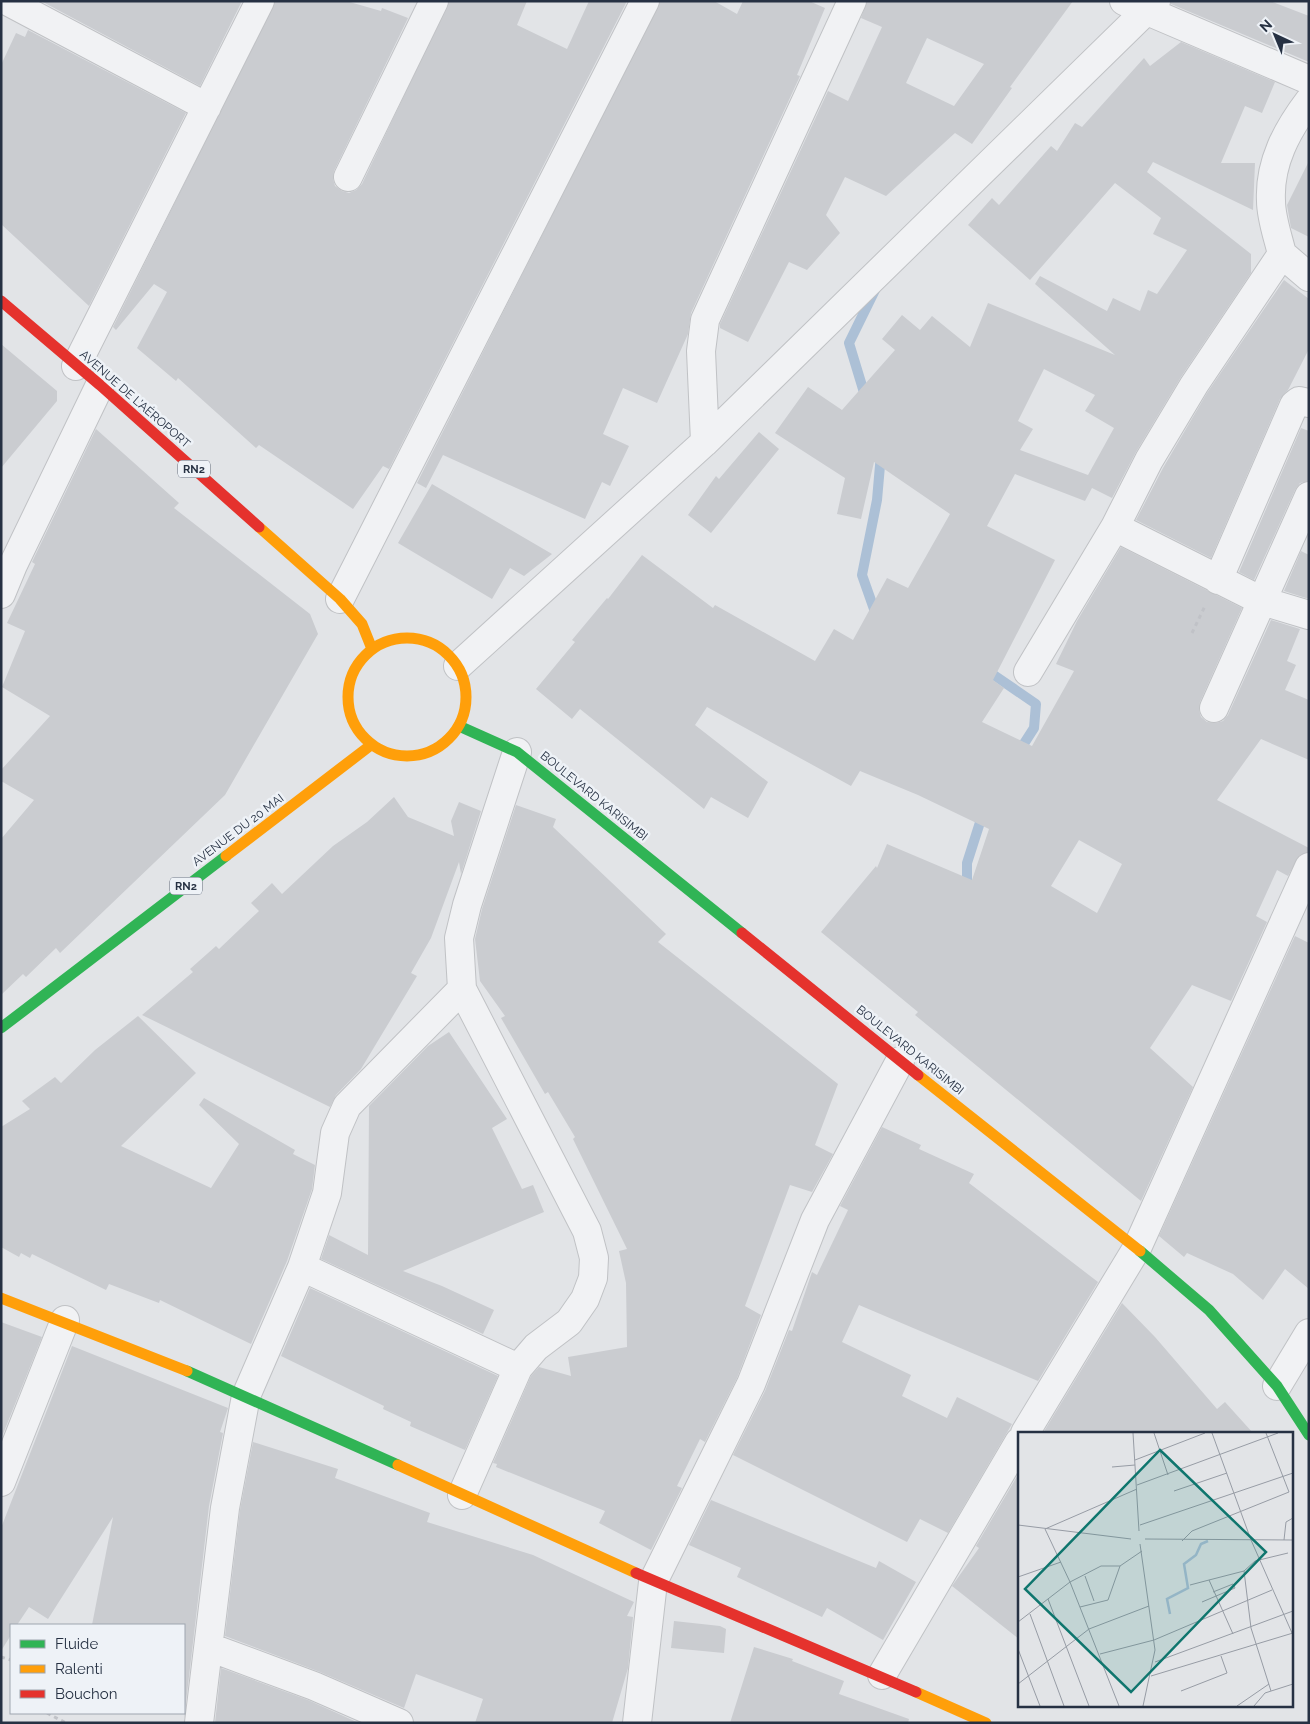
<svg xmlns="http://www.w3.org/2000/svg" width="1310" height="1724" viewBox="0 0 1310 1724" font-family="Raleway,sans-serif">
	<rect width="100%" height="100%" fill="#e2e4e7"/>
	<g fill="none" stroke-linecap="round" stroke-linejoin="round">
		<path stroke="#acc0d6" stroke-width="10" d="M866,399L849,343L875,290
			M881,454L877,500L862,575L874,609L882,613
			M985,669L1036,704L1034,728L1018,753
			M967,891V863L983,813"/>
	</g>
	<path fill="#caccd0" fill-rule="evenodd" d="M41,1H242L200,86Z
		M275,1H346L381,11L382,8L408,18L334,171L333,179L335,186L342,191L349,193L356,190L362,184L449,1H527L517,25L567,49L589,1H627L389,469L383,466L353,509L259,445L256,448L178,378L176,381L137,348L167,292L154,284L116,330L113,327Z
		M660,1H714L737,14L743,1H809L825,8L797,75L800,76L691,313L688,334L657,403L623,388L603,434L629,446L610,486L602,482L585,519L443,455L426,488L417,483Z
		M867,1H1073L1010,87L1012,88L972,144L955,133L886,196L845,177L826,215L840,233L807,270L789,262L748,342L720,328V324L828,91L848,101L882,27L861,18ZM927,38L984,64L954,106L906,83Z
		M1171,1H1270L1309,16V62L1171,4Z
		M28,30L186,113L89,306L1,224V65L16,33L25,37Z
		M1181,42L1275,82L1262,113L1245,106L1221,163H1255L1253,210L1153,162L1147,172L1251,254V273L1181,377L1136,452L1112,498L1092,488L1085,501L1015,474L987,526L1055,560L993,680L1004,688L982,722L1032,746L1074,671L1056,664L1077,621L1121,547L1242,608L1200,702L1199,710L1201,717L1207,722L1216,723L1223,721L1228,715L1271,620L1300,629L1287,661L1296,665L1285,690L1309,700V760L1261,739L1217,800L1309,848V852L1300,855L1288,876L1277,870L1256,916L1267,922L1231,1001L1192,985L1150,1048L1193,1087L1141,1201L915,1015L918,1012L821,932L876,866L877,868L887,844L972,880L989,829L918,795L860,771L851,786L707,707L695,725L768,782L748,818L711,797L704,809L580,709L572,719L536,689L575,642L572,640L607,598L608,599L642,555L713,608L715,605L815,661L834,629L853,640L887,578L908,588L950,514L874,462L861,519L837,514L845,478L775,433L808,387L842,410L895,350L882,339L902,315L920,330L932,316L970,347L988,303L1115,355L1035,284L1040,276L1107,311L1113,298L1140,311L1148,290L1157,294L1187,250L1153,234L1161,218L1115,183L1030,280L968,225L992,198L999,205L1051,146L1057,151L1075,123L1082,127L1144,58L1150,66ZM1044,369L1095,395L1085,411L1114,428L1088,475L1020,450L1033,429L1018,421ZM1079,840L1122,864L1097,913L1051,886Z
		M1309,161V237L1291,228L1287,205Z
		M1284,280L1309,299V349L1288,390L1280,399L1211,558L1136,520L1163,468L1207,393Z
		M1,344L57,391V401L1,468Z
		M1301,428L1309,431V481L1300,483L1295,490L1254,580L1239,572Z
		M96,429L179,503L174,508L310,614L318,634L225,795L60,953L56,948L26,977L23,974L1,995V839L34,800L1,781V770L50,716L2,687L25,631L7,623L35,564L32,562Z
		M759,432L779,449L711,533L688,515L716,476L719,479Z
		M432,484L552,554L524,576L510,568L492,599L398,543Z
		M1301,551L1309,555V599L1284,591Z
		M394,797L408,817L454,836L451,821L459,802L481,811L461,874L459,862L431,938L411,973L417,976L361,1069L336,1095L330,1107L142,1015L193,972L190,969L216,946L219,949L259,911L251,903L272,883L282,894L333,846L367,822Z
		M516,805L556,819L553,827L666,934L658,942L838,1084L815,1145L833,1154L812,1192L790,1185L745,1306L761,1315L737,1378L705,1442L700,1439L677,1486L682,1488L651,1550L599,1523L605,1511L496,1467L497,1464L493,1463L531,1376L539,1367L571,1376L568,1357L627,1347L626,1283L619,1251L627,1249L573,1139L575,1137L548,1092L545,1094L501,1018L505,1016L480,981L475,939L482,909Z
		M1295,936L1309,943V1289L1285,1269L1263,1300L1233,1274L1187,1253L1184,1257L1159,1236Z
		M138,1016L196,1073L121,1146L211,1188L239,1144L199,1105L204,1098L295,1150L293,1154L315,1165L312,1189L287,1261L251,1344L160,1300L159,1303L109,1284L106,1290L32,1254L30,1258L21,1253L19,1257L1,1247V1127L30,1109L22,1101L55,1077L61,1083L95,1050Z
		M449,1032L507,1119L492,1128L522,1189L533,1185L544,1212L403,1271L442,1286L494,1310L483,1334L321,1259L329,1235L368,1255L369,1106L428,1046Z
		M882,1127L921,1145L919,1149L974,1174L969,1183L1098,1282L1038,1381L859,1305L842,1342L911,1375L902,1396L947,1418L957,1397L1012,1424L948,1533L920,1519L907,1542L733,1455L765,1391L789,1330L792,1331L812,1272L817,1275L848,1210L840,1206Z
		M310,1288L498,1376L465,1450L410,1426L411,1422L383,1409L384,1406L281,1356Z
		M1122,1303L1155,1337L1217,1409L1225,1402L1253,1433H1043Z
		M1,1322L42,1337L1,1439Z
		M72,1346L228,1408L220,1432L223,1433L209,1506L184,1719V1625H92L113,1517L48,1619L29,1607L17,1625H11V1635L1,1651V1528Z
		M253,1442L338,1469L335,1478L430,1513L427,1522L533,1555L634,1602L627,1616L633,1617L628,1668L612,1723H475L483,1699L416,1674L404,1708L320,1672L225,1636L240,1510Z
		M1019,1473V1639L952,1586L979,1548L976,1546Z
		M711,1500L876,1568L879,1561L916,1582L883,1640L827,1608L822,1617L737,1577L741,1568L689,1545Z
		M674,1621L720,1626L726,1629L724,1653L671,1648Z
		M754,1647L793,1659L792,1661L844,1681L839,1694L909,1719L908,1723H730Z
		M221,1668L308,1700L359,1723H215Z"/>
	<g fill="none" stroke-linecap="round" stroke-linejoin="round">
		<defs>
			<path id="street" d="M7,1L207,107
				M1124,1L1309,80
				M1309,101C1287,130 1269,163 1271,201C1271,218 1278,237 1282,254L1194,385L1149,460L1115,527L1262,601L1309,615
				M348,177L434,1
				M1282,254L1309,277
				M76,366L260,1
				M705,442L701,351L705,320L852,1
				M1218,580L1294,405L1299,401L1309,403
				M1,594L13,565L100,385
				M340,599L645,1
				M458,666L705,442L1156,1
				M1028,672L1115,527
				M1214,708L1309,496
				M302,1267L518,1368
				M1277,1386L1309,1333
				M1025,1433L1137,1248L1309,867
				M1,1482L65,1320
				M462,1495L518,1368L536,1347L569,1322L585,1299L593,1278L594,1258L587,1231L462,989L459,938L467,905L517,752
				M209,1647L314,1686L399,1723
				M882,1675L1019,1442
				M199,1723L225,1508L246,1396L302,1267L327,1193L335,1133L347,1106L462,989
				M637,1723L653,1582L751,1384L815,1220L900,1061"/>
		</defs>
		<use href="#street" stroke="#c0c2c5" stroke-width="30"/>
		<path stroke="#c0c2c7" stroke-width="3" stroke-dasharray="4 4" stroke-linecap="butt" d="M1192,633L1205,606
			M1,1657L11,1660
			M47,1713L66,1723"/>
		<use href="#street" stroke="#f1f2f4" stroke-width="28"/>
		<path stroke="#30b455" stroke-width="11" d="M459,726L517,752L742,933
			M1,1028L226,856
			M1140,1251L1209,1310L1277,1386L1309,1435
			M187,1371L398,1465"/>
		<path stroke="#ff9f0a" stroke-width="11" d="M259,527L340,599L362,624L372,649
			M348 697a59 59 0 1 1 118 0a59 59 0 1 1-118 0Z
			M226,856L371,745
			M918,1075L1140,1251
			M1,1298L187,1371
			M398,1465L636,1573
			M916,1692L986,1723"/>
		<path stroke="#e5322d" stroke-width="11" d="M1,301L100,385L259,527
			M742,933L918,1075
			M636,1573L916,1692"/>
	</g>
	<g text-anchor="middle" stroke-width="5" stroke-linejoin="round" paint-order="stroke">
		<g fill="#eef2f7" stroke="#626b79" stroke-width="1">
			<rect x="178" y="460.5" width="32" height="17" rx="4"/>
			<rect x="170" y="877.5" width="32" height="17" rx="4"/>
		</g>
		<g font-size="11" font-weight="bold" fill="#263143">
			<text x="194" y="473">RN2</text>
			<text x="186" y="890">RN2</text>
		</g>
		<g font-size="12" fill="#263143" stroke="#eef2f7">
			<text transform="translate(135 399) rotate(41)" y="4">AVENUE DE L'AÉROPORT</text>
			<text transform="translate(594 796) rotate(39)" y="4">BOULEVARD KARISIMBI</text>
			<text transform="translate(238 830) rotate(-37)" y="4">AVENUE DU 20 MAI</text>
			<text transform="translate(910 1050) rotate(39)" y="4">BOULEVARD KARISIMBI</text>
		</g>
	</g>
	<g transform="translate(1018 1432)">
		<rect width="275" height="275" fill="#e2e4e7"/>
		<path fill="none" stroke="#acc0d6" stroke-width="2.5" d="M152,182L149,167L170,156L166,132L178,123L183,112L190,109"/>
		<path fill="none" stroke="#979ca5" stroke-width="1" d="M115,1L121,99M136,1L150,43M194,1L233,108L274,201M117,28L187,1M94,35L117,33M119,53L260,1M156,59L209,41M0,93L113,107M122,93L275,41M127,107L275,108M266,108L268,90L275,86M164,109L174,99L271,60L248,1M122,112L137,218L125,274M226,139L233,196L253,259M67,144L76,169M0,145L43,130M172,153L191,148M30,167L71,274M184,170L217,156L215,152L195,160M62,175L90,168L102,134L124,119M12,182L46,274M0,190L52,150L83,134H102M215,202L191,148L226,139L237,129L270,121M0,217L22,274M82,222L136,208L254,158M137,230L275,179M133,244L275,201M0,252L71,197L131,174M163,259L209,241L203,224M101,274L52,150L27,97L119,57M219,274L251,252M236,274L247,261L275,252"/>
		<path fill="#0f766e" fill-opacity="0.15" stroke="#0f766e" stroke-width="2.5" d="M142,18L248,120L113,260L7,157Z"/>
		<rect width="275" height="275" fill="none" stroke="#263143" stroke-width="2.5"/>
	</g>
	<rect width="1310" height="1724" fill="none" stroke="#263143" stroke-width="5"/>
	<rect x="10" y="1624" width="175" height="90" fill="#eef2f7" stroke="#9ea5af"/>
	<rect x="20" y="1640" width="25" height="8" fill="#30b455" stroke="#9ea5af"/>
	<text x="55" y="1649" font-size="15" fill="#263143">Fluide</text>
	<rect x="20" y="1665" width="25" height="8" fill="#ff9f0a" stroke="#9ea5af"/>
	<text x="55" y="1674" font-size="15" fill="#263143">Ralenti</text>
	<rect x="20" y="1690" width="25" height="8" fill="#e5322d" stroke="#9ea5af"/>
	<text x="55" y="1699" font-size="15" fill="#263143">Bouchon</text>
	<g transform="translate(1275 35) rotate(316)" stroke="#eef2f7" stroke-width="4" paint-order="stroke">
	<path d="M0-4L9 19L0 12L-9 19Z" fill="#263143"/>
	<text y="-8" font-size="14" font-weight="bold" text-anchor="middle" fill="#263143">N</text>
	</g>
</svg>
